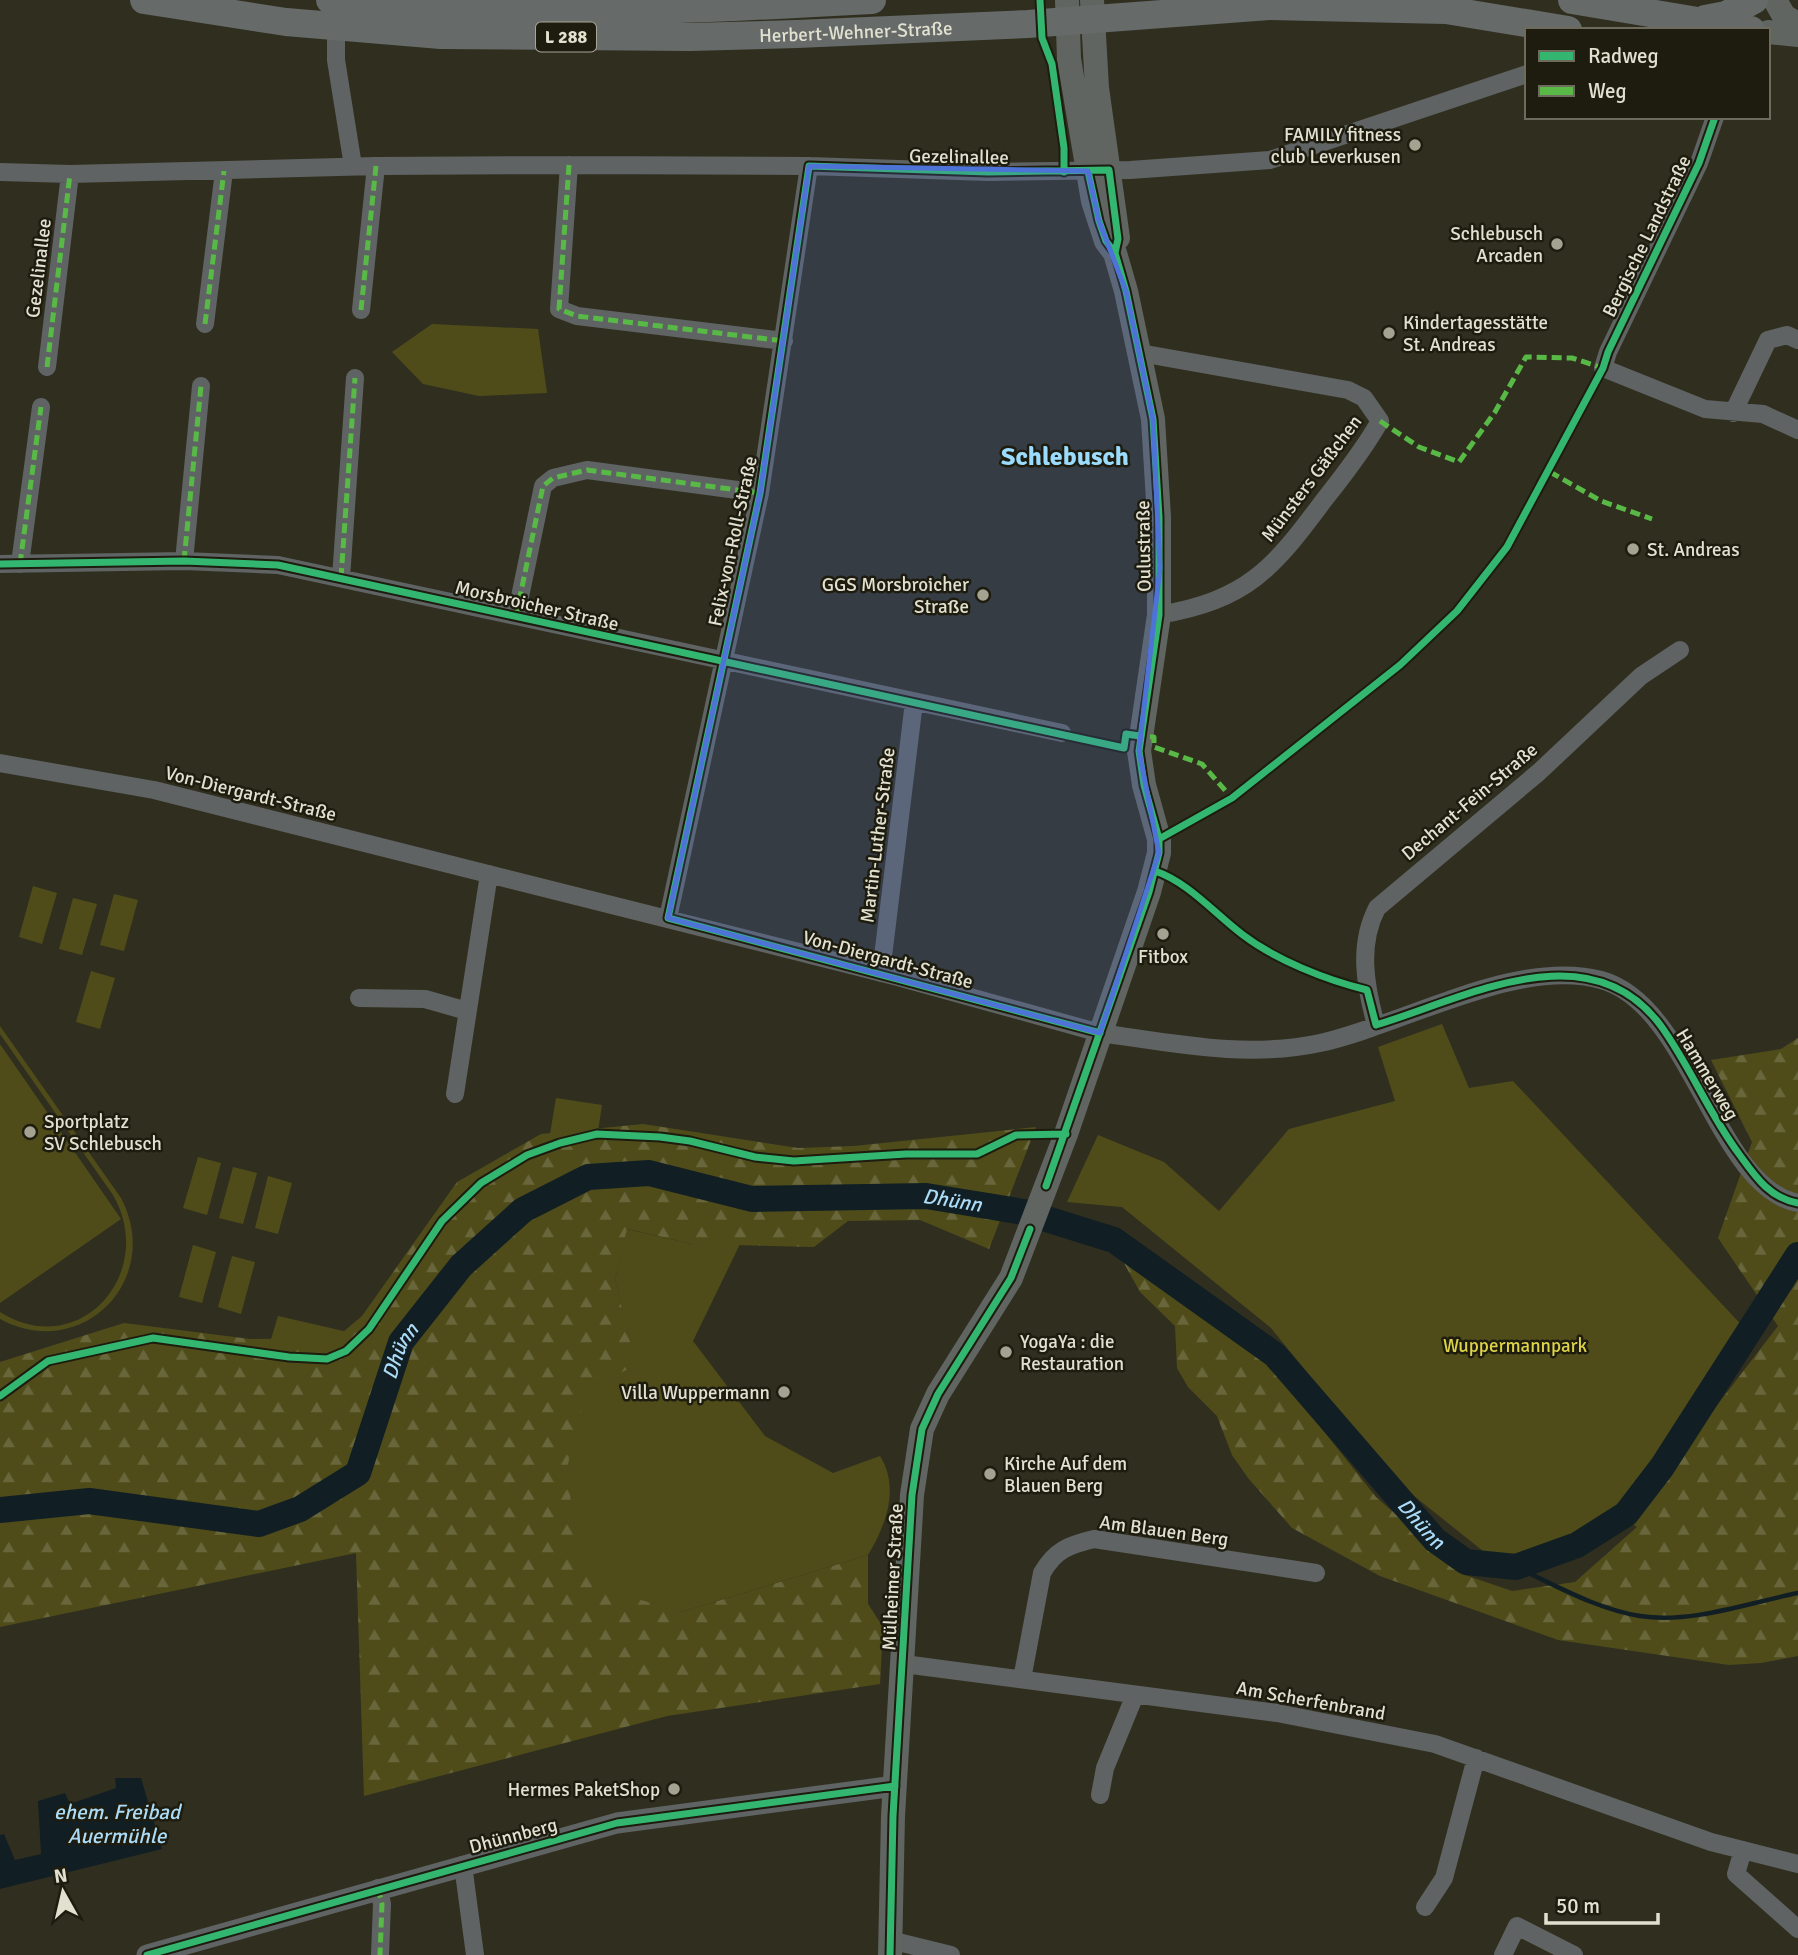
<svg xmlns="http://www.w3.org/2000/svg" width="1798" height="1955" viewBox="0 0 1798 1955" font-family="Signika,sans-serif">
	<defs>
		<pattern id="forest-firs" width="22" height="20" patternUnits="userSpaceOnUse" patternTransform="scale(1.75)"><rect width="22" height="20" fill="#4f4c1a"/><path d="M5 1l3.5 6h-7zM16 11l3.5 6h-7z" fill="#68663a"/></pattern>
	</defs>
	<rect width="100%" height="100%" fill="#302f1f"/>
	<path fill="url(#forest-firs)" d="M1798,1038V1656L1761,1663L1729,1665L1558,1640L1380,1576L1292,1528L1248,1478L1232,1455L1217,1416L1188,1387L1177,1368L1175,1326L1140,1292L1119,1254L1127,1245L1249,1337L1376,1497L1465,1575L1512,1591L1575,1582L1637,1527L1628,1521L1778,1326L1718,1238L1752,1142L1711,1060L1781,1049Z
		M643,1124L798,1148L854,1146L1036,1127L989,1249L920,1220L848,1221L814,1247L692,1244L628,1229L615,1279L637,1366L681,1612L868,1555V1604L883,1627L880,1684L667,1716L364,1796L356,1553L0,1627V1362L124,1323L250,1339L336,1338L362,1316L457,1182L541,1134Z"/>
	<path fill="#4f4c1a" d="M432,324L538,329L547,393L479,396L423,384L392,352Z
		M33,886L57,893L42,944L19,937Z
		M114,894L138,900L124,951L100,945Z
		M73,898L97,904L82,955L59,949Z
		M91,971L115,978L100,1029L76,1022Z
		M1442,1024L1469,1088L1513,1081L1749,1333L1653,1474L1589,1543L1493,1559L1394,1480L1271,1328L1122,1207L1067,1202L1098,1135L1164,1162L1219,1211L1289,1129L1395,1101L1378,1047Z
		M0,1026L121,1198C164,1280 81,1363 0,1319V1312C79,1362 158,1273 113,1195L0,1034Z
		M0,1044L121,1219L0,1303Z
		M556,1098L602,1105L598,1131L549,1140Z
		M198,1157L221,1163L207,1215L183,1208Z
		M233,1167L257,1173L243,1224L219,1218Z
		M268,1176L292,1183L278,1234L255,1228Z
		M627,1229L692,1244L741,1242L693,1341L765,1436L833,1473L880,1456C900,1488 886,1525 868,1555L681,1612L621,1594L577,1553L567,1468L587,1387L636,1366L615,1279Z
		M193,1245L216,1252L202,1303L179,1297Z
		M232,1256L255,1262L241,1314L218,1307Z
		M278,1316L348,1332L344,1348L325,1353L269,1346Z"/>
	<path fill="#111f24" d="M115,1778H141L162,1849L0,1889V1835L4,1834L15,1860L41,1854L38,1801L65,1793L70,1804L116,1788Z"/>
	<g fill="none" stroke-linecap="round" stroke-linejoin="round">
		<path stroke="#111f24" stroke-width="4.5" d="M1516,1567C1555,1585 1596,1609 1640,1616C1691,1624 1748,1603 1798,1593"/>
		<path stroke="#111f24" stroke-width="26" id="s1" d="M0,1510L89,1501L259,1524L300,1509L358,1473L401,1342L461,1266L523,1210L588,1177L649,1173L752,1199L926,1196L1024,1212L1114,1240L1275,1355L1435,1540L1466,1562L1516,1567L1577,1545L1626,1514L1662,1467L1798,1255"/>
		<path stroke="#5f6363" stroke-width="18" d="M336,17V60L353,166
			M1715,117L1699,163L1608,352L1603,368L1705,409L1763,414L1798,430
			M569,165L559,309L577,316L784,341
			M0,172L70,174L376,166L569,165L809,166L988,172L1130,170L1270,160L1527,74
			M361,310L376,166
			M205,324L224,171
			M1140,353L1348,390L1364,398L1380,421C1364,449 1344,475 1324,500C1273,569 1247,600 1159,615
			M47,367L70,174
			M1733,413L1768,340L1787,335L1798,340
			M184,561L201,386
			M0,564L184,561L278,565L1062,733
			M20,564L41,407
			M341,578L355,378
			M516,616L543,486L553,478L587,470L760,493
			M0,763L154,790L898,977L1100,1033C1173,1043 1247,1059 1320,1043C1403,1025 1517,957 1601,980C1691,1004 1716,1188 1798,1203
			M668,918L760,493L809,166
			M881,973L914,702
			M359,998L425,999L467,1011
			M1376,1025C1365,985 1358,945 1377,908L1539,772L1641,676L1680,650
			M455,1094L489,874
			M904,1664L1277,1713L1435,1744L1711,1842L1798,1864
			M1022,1679L1042,1573C1055,1550 1069,1545 1094,1539L1316,1573
			M1100,1795L1105,1768L1135,1695
			M1743,1850L1736,1874L1798,1929
			M463,1865L475,1955
			M378,1888L382,1904L380,1955
			M1425,1907L1444,1878L1476,1758
			M890,1940L951,1955
			M1503,1955L1517,1926L1574,1955"/>
		<path stroke="#5f6363" stroke-width="21" d="M147,1955L617,1823L895,1786"/>
		<path stroke="#606562" stroke-width="24" d="M1092,0L1097,88L1118,238
			M1775,0L1784,16L1798,24
			M1768,32L1798,35
			M890,1955L893,1816L912,1495L922,1429L938,1394L1011,1278L1066,1134L1149,892L1159,853V839L1144,785L1139,751L1159,615V517L1153,419L1126,291L1115,253L1106,241L1093,201L1069,59L1067,0"/>
		<g stroke="#666b6a" stroke-width="28">
			<path id="s2" d="M144,0L286,22L441,35L690,37L797,34L1028,24L1269,6L1446,10L1568,30"/>
			<path d="M330,0C510,20 692,10 872,0"/>
			<path d="M1572,0L1751,30"/>
			<path d="M1705,19L1726,15L1754,0"/>
		</g>
		<path stroke="#58b947" stroke-width="5" stroke-dasharray="10 5" stroke-linecap="butt" d="M569,165L559,309L577,316L784,341
			M361,310L376,166
			M205,324L224,171
			M47,367L70,174
			M1380,421L1419,447L1459,462L1495,412L1526,357L1572,358L1603,368L1602,372
			M1550,472L1601,501L1652,519
			M184,561L201,386
			M20,564L41,407
			M341,578L355,378
			M516,616L543,486L553,478L587,470L760,493
			M1135,736L1154,737V747L1202,764L1232,798
			M378,1888L382,1904L380,1955"/>
		<defs>
			<path id="cycleway" d="M1040,0L1042,38L1052,64L1064,148V172
				M0,564L184,561L278,565L1124,748L1126,734L1140,736
				M1159,839L1232,798L1400,665L1457,611L1507,547L1603,368L1608,352L1699,163L1715,117
				M1155,871C1188,882 1215,914 1243,935C1276,960 1326,980 1367,990L1376,1025C1466,998 1590,929 1661,1026C1690,1066 1709,1114 1739,1154C1755,1176 1769,1198 1798,1203
				M1100,1033L668,918L760,493L809,166L988,172L1109,170L1118,239L1115,253
				M1046,1186L1149,892L1159,853V839L1144,785L1139,751L1159,615V517L1153,419L1126,291L1115,253L1106,241L1099,221L1088,171
				M0,1396L48,1361L153,1338L289,1357L327,1359L346,1351L369,1329L442,1221L481,1183L527,1155L560,1143L597,1134L660,1137L690,1141L755,1157L794,1161L906,1154H977L1016,1135L1066,1134
				M147,1955L617,1823L895,1786
				M890,1955L893,1816L912,1495L922,1429L938,1394L1011,1278L1030,1229"/>
		</defs>
		<use href="#cycleway" stroke="#1d1c0f" stroke-width="11"/>
		<use href="#cycleway" stroke="#33b770" stroke-width="7"/>
	</g>
	<path fill="#4e73d6" fill-opacity="0.2" stroke="#4e73d6" stroke-width="5" stroke-linejoin="round" d="M809,166L1088,171L1099,221L1126,291L1153,419L1160,568L1139,751L1159,853L1100,1033L668,918L760,493Z"/>
	<g fill="#a4a392" stroke="#1d1c0f" stroke-width="2.5">
		<circle cx="1415" cy="145" r="7"/>
		<circle cx="1557" cy="244" r="7"/>
		<circle cx="1389" cy="333" r="7"/>
		<circle cx="1633" cy="549" r="7"/>
		<circle cx="983" cy="595" r="7"/>
		<circle cx="1163" cy="934" r="7"/>
		<circle cx="30" cy="1132" r="7"/>
		<circle cx="1006" cy="1352" r="7"/>
		<circle cx="784" cy="1392" r="7"/>
		<circle cx="990" cy="1474" r="7"/>
		<circle cx="674" cy="1789" r="7"/>
	</g>
	<g text-anchor="middle" stroke-width="5" stroke-linejoin="round" paint-order="stroke">
		<rect fill="#1d1c0f" stroke="#a7a696" stroke-width="2" x="536" y="22.5" width="60" height="29" rx="5"/>
		<g font-size="18" font-weight="bold" fill="#e2e1d0">
			<text x="566" y="43">L 288</text>
		</g>
		<g font-size="19" fill="#e2e1d0" stroke="#1d1c0f">
			<text dy="7" stroke="none"><textPath href="#s2" startOffset="714">Herbert-Wehner-Straße</textPath></text>
			<text transform="translate(959 156) rotate(1)" y="7">Gezelinallee</text>
			<text transform="translate(1646 236) rotate(-64)" y="7">Bergische Landstraße</text>
			<text transform="translate(38 268) rotate(-83)" y="7">Gezelinallee</text>
			<text transform="translate(1311 478) rotate(-53)" y="7">Münsters Gäßchen</text>
			<text transform="translate(732 541) rotate(-78)" y="7">Felix-von-Roll-Straße</text>
			<text transform="translate(1143 546) rotate(-91)" y="7">Oulustraße</text>
			<text transform="translate(537 605) rotate(13)" y="7">Morsbroicher Straße</text>
			<text transform="translate(251 793) rotate(14)" y="7">Von-Diergardt-Straße</text>
			<text transform="translate(1469 801) rotate(-40)" y="7">Dechant-Fein-Straße</text>
			<text transform="translate(877 835) rotate(-83)" y="7">Martin-Luther-Straße</text>
			<text transform="translate(888 959) rotate(15)" y="7">Von-Diergardt-Straße</text>
			<text transform="translate(1708 1074) rotate(59)" y="7">Hammerweg</text>
			<text transform="translate(1164 1530) rotate(8)" y="7">Am Blauen Berg</text>
			<text transform="translate(892 1577) rotate(-87)" y="7">Mülheimer Straße</text>
			<text transform="translate(1311 1700) rotate(10)" y="7">Am Scherfenbrand</text>
			<text transform="translate(513 1835) rotate(-15)" y="7">Dhünnberg</text>
		</g>
		<g font-size="19" fill="#e2e1d0" stroke="#1d1c0f" text-anchor="end">
			<text x="1401" y="141">FAMILY fitness<tspan x="1401" dy="22">club Leverkusen</tspan></text>
			<text x="1543" y="240">Schlebusch<tspan x="1543" dy="22">Arcaden</tspan></text>
			<text x="1403" y="329" text-anchor="start">Kindertagesstätte<tspan x="1403" dy="22">St. Andreas</tspan></text>
			<text x="1647" y="556" text-anchor="start">St. Andreas</text>
			<text x="969" y="591">GGS Morsbroicher<tspan x="969" dy="22">Straße</tspan></text>
			<text x="1163" y="963" text-anchor="middle">Fitbox</text>
			<text x="44" y="1128" text-anchor="start">Sportplatz<tspan x="44" dy="22">SV Schlebusch</tspan></text>
			<text x="1020" y="1348" text-anchor="start">YogaYa : die<tspan x="1020" dy="22">Restauration</tspan></text>
			<text x="770" y="1399">Villa Wuppermann</text>
			<text x="1004" y="1470" text-anchor="start">Kirche Auf dem<tspan x="1004" dy="22">Blauen Berg</tspan></text>
			<text x="660" y="1796">Hermes PaketShop</text>
		</g>
		<g font-size="19" fill="#ddd347" stroke="#1d1c0f">
			<text x="1515" y="1352">Wuppermannpark</text>
		</g>
		<g font-size="21" font-style="italic" fill="#abdbf6" stroke="#1d1c0f">
			<text dy="7" stroke="none"><textPath href="#s1" startOffset="1132">Dhünn</textPath></text>
			<text dy="7" stroke="none"><textPath href="#s1" startOffset="502">Dhünn</textPath></text>
			<text dy="7" stroke="none"><textPath href="#s1" startOffset="1720">Dhünn</textPath></text>
			<text x="117" y="1819">ehem. Freibad<tspan x="117" dy="24">Auermühle</tspan></text>
		</g>
		<g font-size="26" font-weight="bold" fill="#9bdbfd" stroke="#1d1c0f">
			<text x="1065" y="465">Schlebusch</text>
		</g>
	</g>
	<rect x="1525" y="28" width="245" height="91" fill="#1d1c0f" stroke="#6c6b5c" stroke-width="2"/>
	<rect x="1539" y="51" width="35" height="10" fill="#33b770" stroke="#6c6b5c" stroke-width="2"/>
	<text x="1588" y="63" font-size="21" fill="#e2e1d0">Radweg</text>
	<rect x="1539" y="86" width="35" height="10" fill="#58b947" stroke="#6c6b5c" stroke-width="2"/>
	<text x="1588" y="98" font-size="21" fill="#e2e1d0">Weg</text>
	<g transform="translate(63 1892) rotate(352)" stroke="#1d1c0f" stroke-width="5" paint-order="stroke">
	<path d="M0-5L12 26L0 18L-12 26Z" fill="#e2e1d0"/>
	<text y="-10" font-size="19" font-weight="bold" text-anchor="middle" fill="#e2e1d0">N</text>
	</g>
	<path d="M1546 1913v10h112v-10" fill="none" stroke="#e2e1d0" stroke-width="3.5"/>
	<text x="1556" y="1913" font-size="21" fill="#e2e1d0" stroke="#1d1c0f" stroke-width="5" paint-order="stroke">50 m</text>
</svg>
